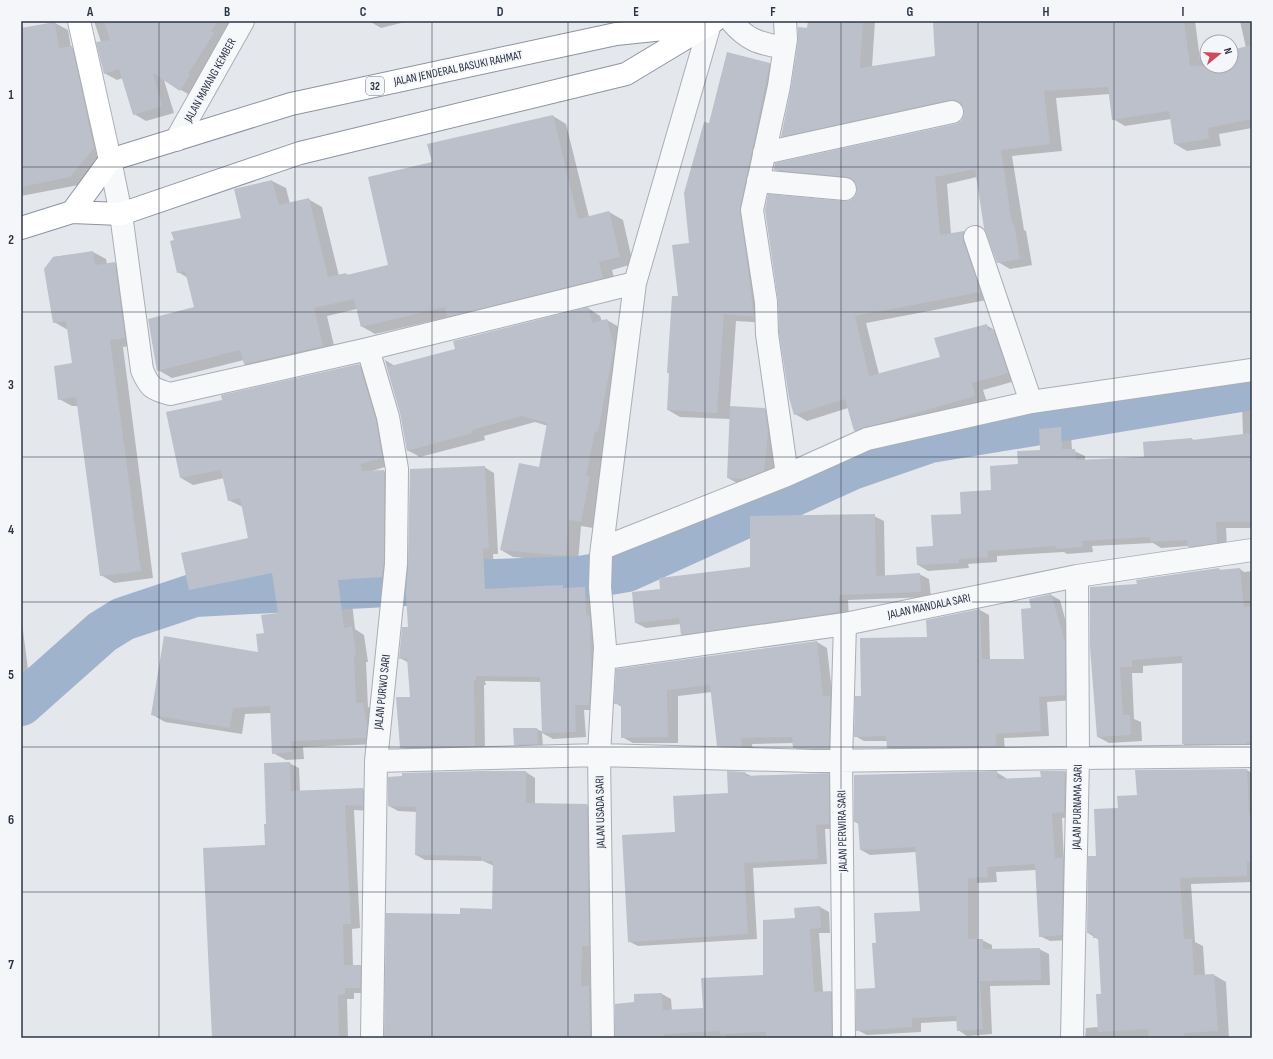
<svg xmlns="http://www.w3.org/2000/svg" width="1273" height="1059" viewBox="0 0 1273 1059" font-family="'Sofia Sans Condensed',sans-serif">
	<rect width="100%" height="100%" fill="#e4e7ec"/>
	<path fill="#0003" d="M94,21H234L193,97L164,80L174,113L146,121L134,114L123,78L117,80L104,73L101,42Z
		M369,21H409L381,28Z
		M809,21H875L872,67L936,57L934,21H1195L1200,59L1207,57V66H1231V51L1246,48L1240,21H1252V128L1219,134L1221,146L1187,151L1175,144L1171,119L1125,126L1113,119L1110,94L1056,98L1062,151L1012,156L1024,230L1026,231L1032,265L1010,269L998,262L977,177L947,184L951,234L964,232L976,239L992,299L866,323L879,374L941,358L986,325L998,332L1019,380L983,390L987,402L867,437L855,430L848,408L807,421L795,414L844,202L850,201L856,197L858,190L857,183L787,176L775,169L955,125L961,122L965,116L964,106L794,143L782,136Z
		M55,23L68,30L71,47L85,55L107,156L84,184L21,196V29Z
		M769,64L782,72L752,215L766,323L736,321L730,407L765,409L781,418L780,480L744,487L728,478L730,419L680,417L668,410L670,374L668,373L710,125Z
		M553,116L566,124L589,217L609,212L623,220L633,264L612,270L616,285L462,324L449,317L375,334L361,326L357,309L327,316L336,354L258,372L244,364V360L172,378L158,370L195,308L188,278L178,272L242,218L235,190L272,181L286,188L290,204L308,199L322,207L339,276L346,274L349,275L389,265L433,163Z
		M93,252L106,259L107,264L115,263L128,270L138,345L123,347L153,578L114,583L101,575L78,406H72L59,399L73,364L68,330L54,322L53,257Z
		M588,308L600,316L602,321L607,320L619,327L607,437L598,483L602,485L593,528L581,526L578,563L513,557L501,550L540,468L548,426L535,422L484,436L485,440L420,457L407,450L401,413L385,360L395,366L456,350Z
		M359,365L372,372L394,464L369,472L384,471L397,479L394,584L350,586L355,629L364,635L368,662H366L368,707L376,711L378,744L303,747L304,759L286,760L273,753L271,713L245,714L242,734L165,722L153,715L259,653L265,634L279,614L274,582L202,597L190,590L250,539L243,507L228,500L224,478L193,485L181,478L223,401Z
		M1242,406H1252V528H1226L1227,548L1199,552L1188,546L1161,548L1153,543L1092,546L1093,552L1067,554L1064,552L997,556V562L968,564L969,568L928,571L918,565L962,515L992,491L1019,465L1041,451L1061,428L1071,434L1072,450L1085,456V461L1145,458L1144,442L1192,439L1195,441L1243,435Z
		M484,467L494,473L498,554H493L495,589L563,586L567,589L585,588L595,594L599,710H584L586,737L553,739L542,733L543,747H520L515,744L514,729H537L543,732L541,682L485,681L486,685H484L485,751L411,753L401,747L411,698L409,663L400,658L409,628Z
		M874,516L884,521L885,576L919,574L929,579L931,597L848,600L849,617L692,640L682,634L681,624L646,628L636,623L661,590L751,568Z
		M1219,569L1223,571L1240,569L1244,572L1252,571V749L1194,750L1183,744V663L1143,666V673H1132L1134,719L1141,722L1142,741L1109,743L1098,737L1138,585Z
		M1051,595L1060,600L1073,648L1074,700L1047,702L1049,736L1004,738L1005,751L896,752L888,747L887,741H864L855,736L862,697L928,638L927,621L980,610L989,615L990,660H1025L1033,609Z
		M21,615L30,685L21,686Z
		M817,642L827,648L839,754H805L794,747V743L752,744L753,752L729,751L718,745L712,692L678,696V743H633L622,737V707L615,703Z
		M289,763L299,768L300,791L363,789L372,794V811L354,810L360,928L352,929L353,966H360L370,971L369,993H354V999H347L348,1038H213L266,846L267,825Z
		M1247,770L1252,773V882L1191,884L1195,942L1203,946L1205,976L1214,975L1226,982L1229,1038H1085L1086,1028L1099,1027L1102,995L1099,940L1088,933L1097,857L1119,809L1138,796Z
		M526,772L535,778V804L587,805L596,810L590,988L598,992L599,1038H384L461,915L493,910L494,866L483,861L425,860L416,855L417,812L398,811L389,806Z
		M996,772L1006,778V780L1042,778L1065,772L1074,777V817L1062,818L1064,860L1073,864L1071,940L1050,941L1040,936L1036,870L996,872L997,882L977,883V940H982L992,945V950L1039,949L1049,954L1050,985L990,986L992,1034L967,1036L958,1030L957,1021L921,1023V1032L867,1035L857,1030L876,989L877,944L921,912L916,852L870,855L861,850L859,824L855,822Z
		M745,773L751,776L828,774L838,780V829H825L827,864L753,868L757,939L638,946L628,941L676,833L729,794Z
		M820,907L829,912L830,933H819L823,992H831L840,997L841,1038H728L725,1036L691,1038H615L635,1003L662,994L671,999L672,1011L704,1009L764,976L796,919Z"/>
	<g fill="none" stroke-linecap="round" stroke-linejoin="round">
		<path stroke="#9fb4cc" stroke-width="44" d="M21,704L102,632L123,619L195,595L406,584L580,578L627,570L852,468L930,441L1252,388"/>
	</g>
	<path fill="#bbc0ca" d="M104,21H218L211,31L214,33L188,74L190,75L180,91L153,73L162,106L133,115L119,69L104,74L96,42L110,40Z
		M808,21H863L860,68L935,56L933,23L934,21H1184L1190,66H1231V50L1252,45V119L1208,128L1209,139L1174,144L1169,111L1112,120L1108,87L1044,91L1050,144L1001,150L1012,224L1014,223L1020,259L997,263L984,228L975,169L935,177L940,235L964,231L963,241L981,292L855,316L869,376L940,357L934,338L987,324L988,331L993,329L1008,373L972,383L975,396L854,431L845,399L794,415L789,398L779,333L778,300L765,210L768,194L844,201L851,200L855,196L857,191L856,184L852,179L846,177L774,170L775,163L955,124L961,121L964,115V110L961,103L955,100H949L781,137L791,88L798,41V27L807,28Z
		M55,22L59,48L72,46L94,148L70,177L21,187V28Z
		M727,52L770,63L740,208L754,317L724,314L717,413L667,410L669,373H667L672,296H678L672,245L689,243L684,193L704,122L709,123Z
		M553,115L578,219L609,211L620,257L599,262L603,278L447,317L445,307L361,327L354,299L314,308L323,346L244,364L240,350L157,371L148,319L194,307L185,271L177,273L170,241L174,240L171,232L241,218L234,189L272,180L279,205L309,198L328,277L346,273L347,275L388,265L368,177L432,162L427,144Z
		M93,251L95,265L115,262L125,338L110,340L141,571L100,576L76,397L58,400L54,366L72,363L66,321L53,323L44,269L53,257Z
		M588,307L592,323L607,319L614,347L598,432L595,431L586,476L590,477L581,522L569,520L566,556L500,550L519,463L539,467L547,423L522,416L472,430L473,433L407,451L400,413L384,358L387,367L455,349L453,341Z
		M359,364L376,420L382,458L360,464L362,471L384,470V563L382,577L338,580L344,628L352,626L356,655H354L356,703H363L367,727L366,738L291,741L292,752L272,754L270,706L233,708L230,728L151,715L164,636L258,652L256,634L264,633L261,615L278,613L272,573L189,590L181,553L248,538L240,498L228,501L221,470L180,478L166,412L222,400L221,395Z
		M730,406L765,408L768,432L764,471L743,479L727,478Z
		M1061,427L1062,449H1075L1076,460L1144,457L1143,442L1192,438V440L1252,433V522H1216L1217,543L1188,547L1187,540L1150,542V537L1082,541L1083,547L1056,549V546L987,551L988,557L959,559V563L917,565L916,547L933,546L931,515L961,514L960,492L991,490L990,466L1018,464L1017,451L1040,450L1039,429Z
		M485,466L489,549L483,548L485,589L563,585V588L585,587L586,615L590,616L591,669L589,705H575L576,732L542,733L540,677L476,676V680H474L475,746L400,748L396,697H410L407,658L399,659L402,627H408L406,593L408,564L410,469Z
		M875,514L876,576L920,573L921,592L839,595V612L681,635L679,618L635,623L632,592L660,589L659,578L750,567V516Z
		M1219,568V570L1240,568L1244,607H1252V742H1246V744H1182V656L1132,660V667H1120L1123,715H1130L1131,735L1097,737L1090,647V587L1137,584L1136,580Z
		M1051,594L1065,642V695L1039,697L1041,731L996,734V746L887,748L886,736L854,737L855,696H861L860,638L927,637L926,620L980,609L982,659H1024L1021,609L1031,608L1029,599Z
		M817,641L823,696H830L829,748H793L792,737L741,738L742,747L717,746L710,685L667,690L668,737L621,738V704H614L616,669Z
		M513,728H537L538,744L514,745Z
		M290,762L291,791L363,788V806L345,805L351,924H343L344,965H361L360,988H345V994L338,995L339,1038H212L203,848L265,845L264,824H266L264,763Z
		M1247,769L1249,814H1252V862H1247V876L1180,878L1184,939H1192L1194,975L1214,974L1218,1031L1184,1033L1185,1038H1149L1148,1029L1098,1032L1096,994H1101L1098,938H1093V933H1087L1088,856H1096L1094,809L1118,808L1117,796L1137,795L1135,770Z
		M483,771H526V803L587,804L589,946H582L581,986H589L590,1038H384L386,913L460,914V908L492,909L493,861H481V856L415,855L416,807L388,806V777L402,776V773Z
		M727,771L745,772L746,776L829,773V824L816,825L818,859L744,863L748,934L628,942L622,835L675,832L673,796L728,793Z
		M997,771V779L1041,777L1040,771H1065L1064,812L1052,813L1055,858H1063L1062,935L1039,937L1035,864L987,867L988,877L968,878V939H983V949L1040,948L1041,980L980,981L983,1029L957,1031L956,1016L912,1018V1027L856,1031V989L875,988L872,943H876L874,913L920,911L915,847L860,850L858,822H854V775Z
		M820,906L821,928L810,929L814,992L831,991L832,1038H802V1036L766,1038V1032L720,1034V1031L664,1034V1038H615V1004L634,1002V994L662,993L663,1010L703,1008L701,978L763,975V920L795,918L794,908Z"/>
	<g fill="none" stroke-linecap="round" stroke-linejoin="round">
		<defs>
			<path id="minor" d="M731,21C748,41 759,43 784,48
				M785,21L786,39L779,86L752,210L766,302L767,334L787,475
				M176,140L243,21
				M764,153L952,112
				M110,160L121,214L142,370C149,387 152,389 170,394L368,349L635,283
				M758,181L845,189
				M975,237L1031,402
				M368,349L388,417L397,469L396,564L376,761L372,1038
				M603,548L787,475L867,439L1031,402L1252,370
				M605,658L845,624L1077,576L1252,550
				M376,761L599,755L813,761L1252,756
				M603,1038L599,755L605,647L600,587L601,555L635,283L710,24
				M844,1038L841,761L845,624
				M1072,1038L1078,758L1077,576"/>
			<path id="secondary" d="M79,21L110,160"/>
			<path id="trunk" d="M72,212L110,160L291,104L616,34L702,25
				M21,228L72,212L121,214L300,153L626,74L714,21"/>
		</defs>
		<use href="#minor" stroke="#a9aeb7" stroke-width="24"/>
		<use href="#secondary" stroke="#a9aeb7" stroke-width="24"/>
		<use href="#trunk" stroke="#8b94a3" stroke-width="24"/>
		<use href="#minor" stroke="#f7f8fa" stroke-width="22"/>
		<use href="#secondary" stroke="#fff" stroke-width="22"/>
		<use href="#trunk" stroke="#fff" stroke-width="22"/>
	</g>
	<path fill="none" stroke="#2b3445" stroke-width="1" stroke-opacity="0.55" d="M159,21V1038M295,21V1038M432,21V1038M568,21V1038M705,21V1038M841,21V1038M978,21V1038M1114,21V1038M21,167H1252M21,312H1252M21,457H1252M21,602H1252M21,747H1252M21,892H1252"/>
	<g text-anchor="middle" stroke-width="3.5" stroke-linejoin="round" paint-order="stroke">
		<rect fill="#f4f6f9" stroke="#676e7b" stroke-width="1" x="366" y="77" width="18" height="18" rx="3"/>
		<g font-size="11" font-weight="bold" fill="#2b3445">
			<text x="375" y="90">32</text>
		</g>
		<g font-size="12" fill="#2b3445" stroke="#f4f6f9">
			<text transform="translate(458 68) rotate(-12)" y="4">JALAN JENDERAL BASUKI RAHMAT</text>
			<text transform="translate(210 80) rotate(-61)" y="4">JALAN MAYANG KEMBER</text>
			<text transform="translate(929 606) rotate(-12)" y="4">JALAN MANDALA SARI</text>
			<text transform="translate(382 692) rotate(-84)" y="4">JALAN PURWO SARI</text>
			<text transform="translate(1077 807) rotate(-89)" y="4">JALAN PURNAMA SARI</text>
			<text transform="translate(600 812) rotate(-91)" y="4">JALAN USADA SARI</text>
			<text transform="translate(842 831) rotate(-91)" y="4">JALAN PERWIRA SARI</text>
		</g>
	</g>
	<rect width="1273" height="1059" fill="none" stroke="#f4f6f9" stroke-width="44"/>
	<g transform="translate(1219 54) rotate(72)"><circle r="19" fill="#f4f6f9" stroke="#a4a8b1"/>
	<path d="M0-3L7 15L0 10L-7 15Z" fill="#d1495b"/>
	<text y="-6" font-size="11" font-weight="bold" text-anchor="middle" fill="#2b3445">N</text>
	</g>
	<rect x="22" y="22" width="1229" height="1015" fill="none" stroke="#2b3445" stroke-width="1.5"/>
	<g font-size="13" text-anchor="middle" font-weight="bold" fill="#2b3445">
		<text x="90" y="16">A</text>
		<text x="227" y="16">B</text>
		<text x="363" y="16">C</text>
		<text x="500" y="16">D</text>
		<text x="636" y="16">E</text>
		<text x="773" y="16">F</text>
		<text x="910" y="16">G</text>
		<text x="1046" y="16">H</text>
		<text x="1183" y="16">I</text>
		<text x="11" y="99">1</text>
		<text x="11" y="244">2</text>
		<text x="11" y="389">3</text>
		<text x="11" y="534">4</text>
		<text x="11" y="679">5</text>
		<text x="11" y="824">6</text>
		<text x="11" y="969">7</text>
	</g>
</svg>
